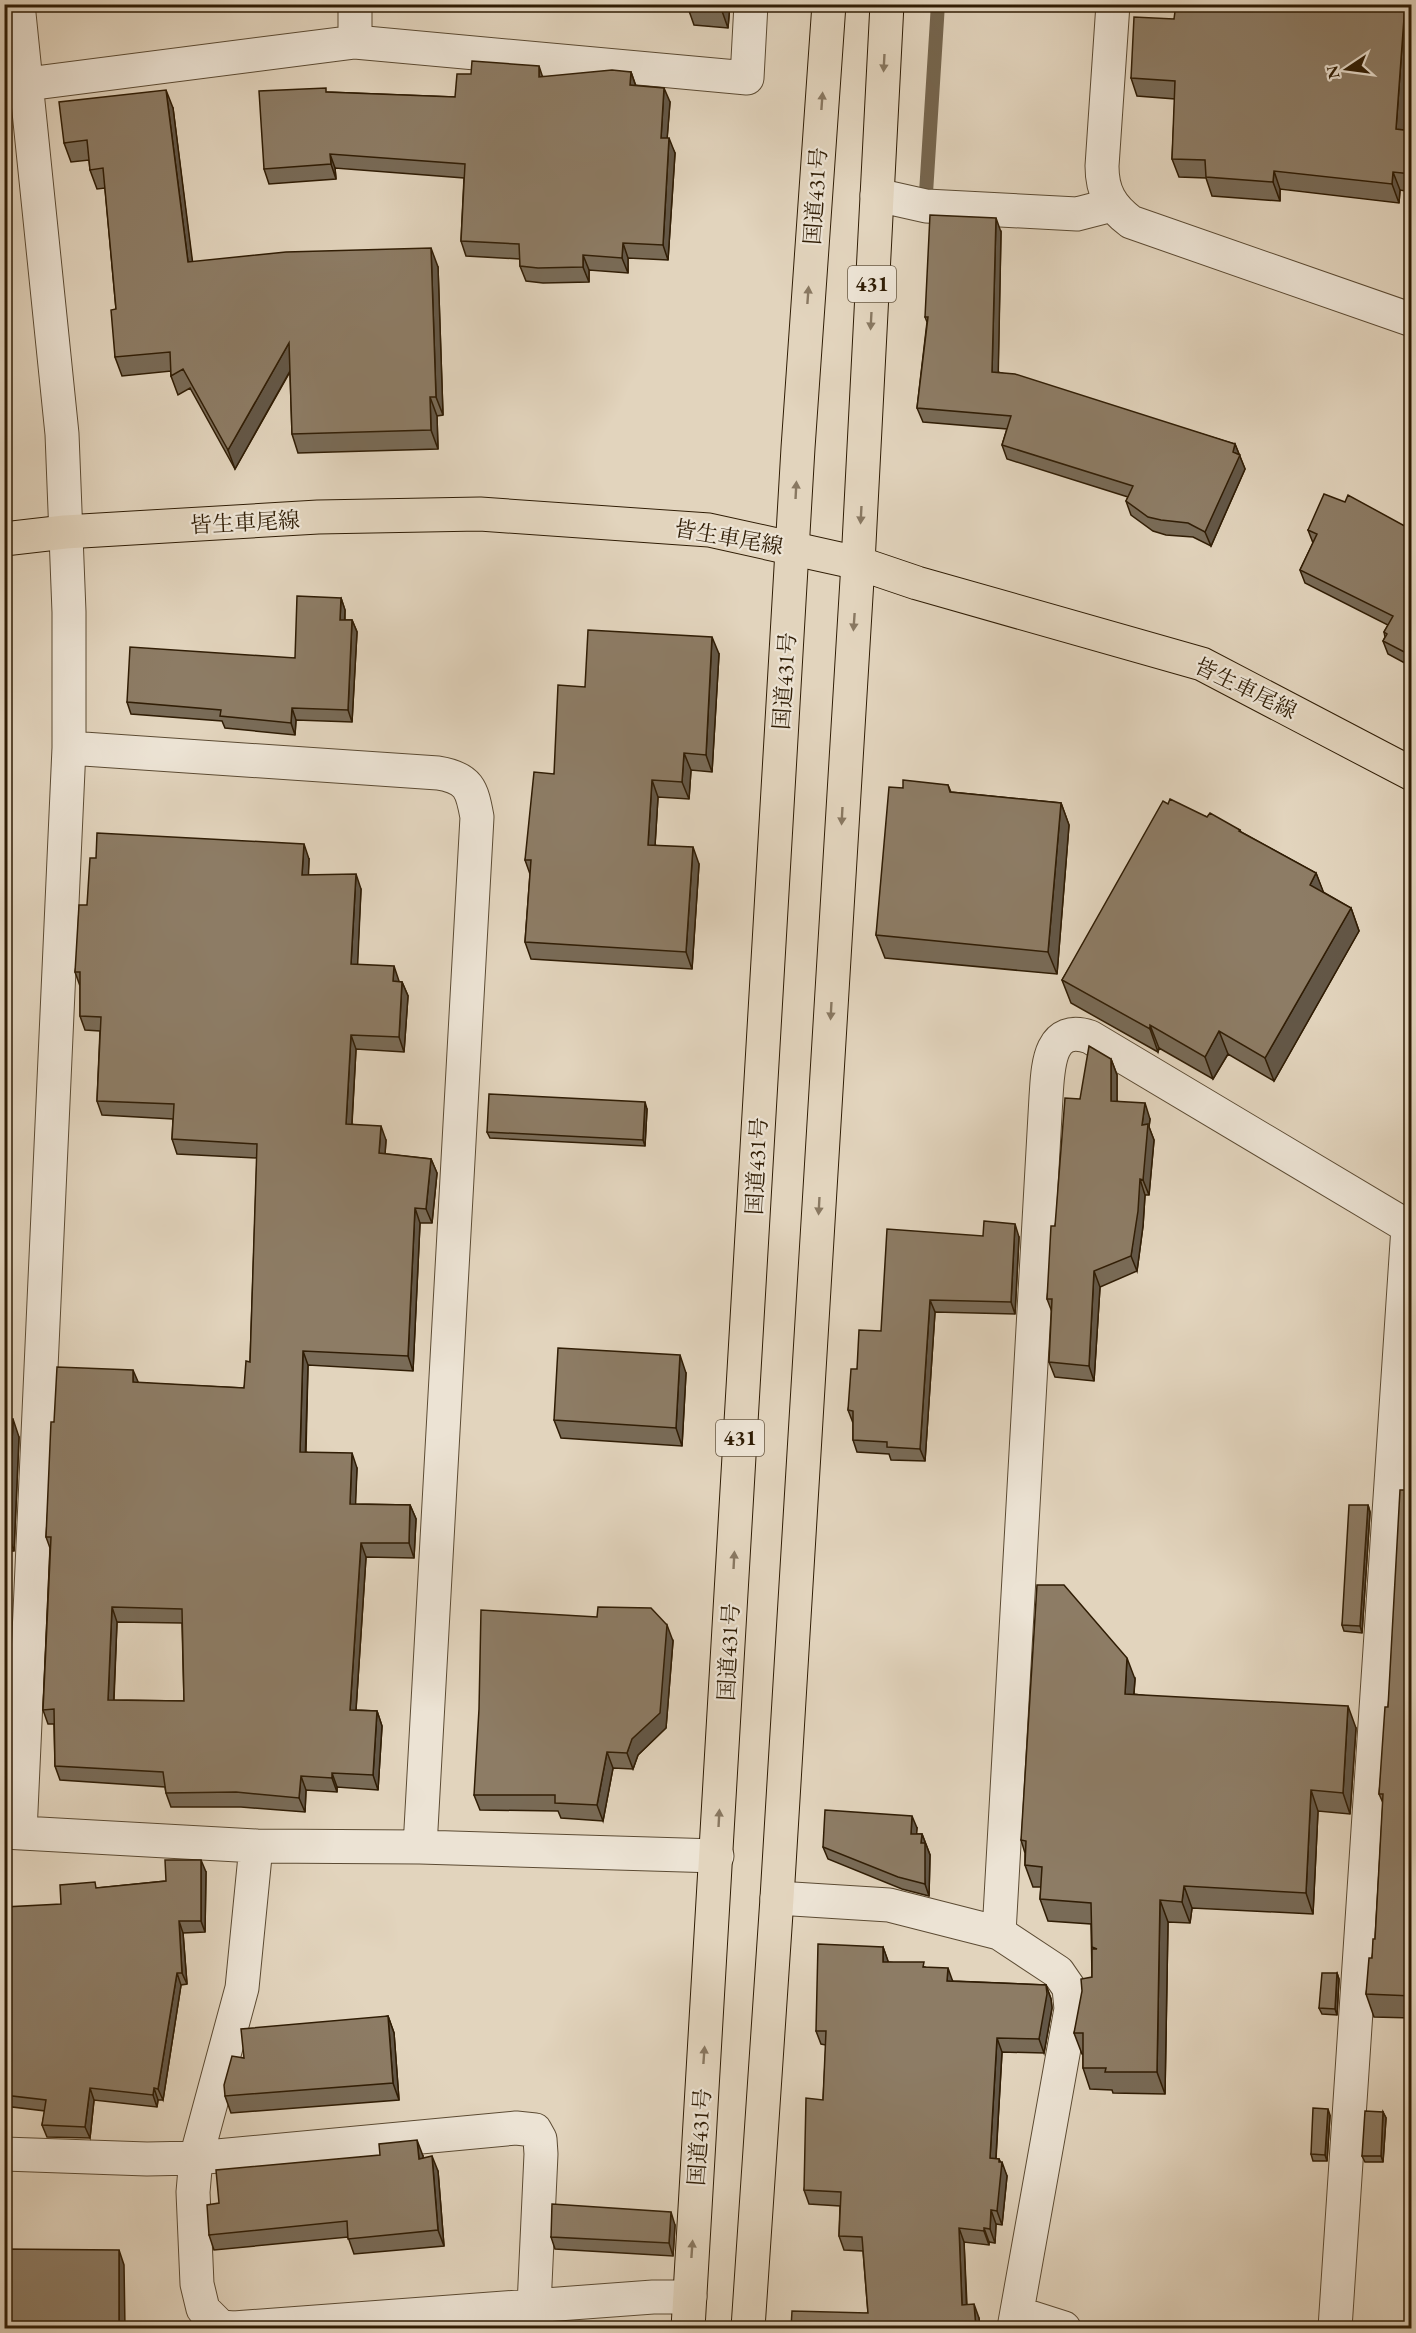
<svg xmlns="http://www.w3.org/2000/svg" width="1416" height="2333" viewBox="0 0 1416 2333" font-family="'EB Garamond','Noto Serif JP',serif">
	<rect width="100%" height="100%" fill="#e2d4bd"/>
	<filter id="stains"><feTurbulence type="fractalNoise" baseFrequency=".00333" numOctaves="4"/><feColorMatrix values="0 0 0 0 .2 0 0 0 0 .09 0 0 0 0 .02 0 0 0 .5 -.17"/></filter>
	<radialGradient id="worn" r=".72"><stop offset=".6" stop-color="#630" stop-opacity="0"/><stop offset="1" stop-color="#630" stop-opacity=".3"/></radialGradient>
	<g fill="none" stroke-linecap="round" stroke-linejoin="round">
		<path stroke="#76664e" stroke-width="14" d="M926,193L938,4"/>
		<defs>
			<path id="minor" d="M18,4L62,434L69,612V748L20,1833
				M355,4V42
				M1113,4L1102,166C1102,192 1111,207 1131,222L1412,320
				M4,87L355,42L747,78L751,4
				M877,195L926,206L1077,214L1112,205
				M69,748L438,773C469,778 472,789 477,817L420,1847
				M4,1832L256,1846L420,1847L717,1856
				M256,1846L242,1988L196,2158L193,2192L197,2284L203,2309L221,2327L234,2328L653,2297H690
				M777,1898L889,1905L999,1933L1058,1972L1069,1988L1071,2009L1014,2328
				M999,1933L1046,1097C1048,1068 1048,1023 1090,1037L1412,1229
				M4,2154L147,2159L196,2158L516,2128L535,2130L540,2139L541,2154L534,2306
				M1017,2313L1064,2328
				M1335,2328L1408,1227"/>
			<path id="major" d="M4,539L65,532L318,517L480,514L709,530L858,563L917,583L1202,664L1412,774"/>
			<path id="highway" d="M688,2328L798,448L829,4
				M748,2328L777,1898L858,563L887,4"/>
		</defs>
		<use href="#minor" stroke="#5c4b33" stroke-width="35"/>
		<use href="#major" stroke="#301d05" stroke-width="35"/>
		<use href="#highway" stroke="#301d05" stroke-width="35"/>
		<use href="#minor" stroke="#ece3d4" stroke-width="33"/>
		<use href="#major" stroke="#e2d4bd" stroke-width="33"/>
		<use href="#highway" stroke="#e2d4bd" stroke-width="33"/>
	</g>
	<path fill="#796b57" stroke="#301d05" stroke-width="1.5" fill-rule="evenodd" d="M730,4L728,28L694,25L688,8Z
		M1174,19L1404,130L1412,131V192L1400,190L1399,203L1280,189V201L1212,196L1206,178L1179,177L1172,159L1175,99L1137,96L1131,78Z
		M631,72L636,86L670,102L667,138L675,153L668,260L628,258V273L589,270V282L543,283L526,281L520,266V259L466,256L461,241L464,178L335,168L336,179L269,184L264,169L327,92L455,97L543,77Z
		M173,108L192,262L438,267L443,415L437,416L438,449L298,453L292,434L290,372L235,469L190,388L178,395L171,376V371L122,376L115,357L116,309L105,188L97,189L90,170L89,160L71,162L64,143Z
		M1001,232L998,372L1235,444L1245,469L1211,546L1193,537L1166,535L1153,531L1131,515L1126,501L1128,497L1007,459L1002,445L1007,429L923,422L917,408L927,322L925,317Z
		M1308,530H1412V667L1388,654L1383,641L1385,637L1384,632L1388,625L1305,583L1300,570L1313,543Z
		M341,598L345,610V620H352L357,632L352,722L296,720L295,735L225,728L222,721L131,714L127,702L295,658Z
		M719,654L712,772L691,770L689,799L658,797L655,845L699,864L692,969L531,959L525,942L530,874L525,860L554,774L585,687Z
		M948,785L951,792L1061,803L1069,825L1057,974L885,958L876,935L903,788Z
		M1168,804L1207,817L1240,830L1241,832L1316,873L1323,892L1351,908L1359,931L1274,1081L1228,1054L1213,1079L1159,1048L1158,1052L1071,1003L1062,980Z
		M309,859L308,875L361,889L357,965L399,982H402L408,996L404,1052L356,1049L352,1124L386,1140L385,1154L431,1159L437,1173L432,1223H420L413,1371L308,1365L306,1452L357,1468L355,1504L410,1505L416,1519L414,1558L366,1557L356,1710L377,1711L382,1726L378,1790L337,1787V1792L306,1790L305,1812L241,1807H171L166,1793L165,1787L60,1780L55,1766L54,1724H48L43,1710L50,1548L46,1537L54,1422L138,1383L244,1388L250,1362L257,1158L177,1154L172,1139L173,1119L102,1115L97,1101L100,1031L85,1030L80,1016V986L75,972L87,905ZM117,1622L182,1623L184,1701L114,1700Z
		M1111,1059L1117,1075V1101L1150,1119L1149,1127L1154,1140L1149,1195H1145L1143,1226L1137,1271L1100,1287L1094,1381L1055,1377L1049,1362L1052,1312L1047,1299L1055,1226L1080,1099Z
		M647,1109L645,1146L490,1138L487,1132Z
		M983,1236L1019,1237L1015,1314L935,1312L925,1461L891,1460L889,1454L857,1452L853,1440V1423L848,1410L857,1369L881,1331Z
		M686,1373L682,1446L561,1438L554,1420Z
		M4,1419L19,1437L14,1551H4Z
		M1412,1490V2018L1374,2017L1366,1994L1375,1939L1383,1803L1379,1794L1388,1707Z
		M1368,1505L1370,1512L1362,1633L1344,1631L1342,1625Z
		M673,1641L666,1728L638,1755L633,1769L613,1768L603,1821L561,1818L558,1811L480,1810L474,1795Z
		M1135,1679L1134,1694L1356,1728L1350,1814L1318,1811L1313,1914L1192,1908L1190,1923L1168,1922L1165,2094L1113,2093L1112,2090L1090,2089L1083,2068V2054H1082L1074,2033L1092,1977L1091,1924L1048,1921L1040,1899L1041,1887H1033L1025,1865V1853L1021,1840Z
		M917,1828L916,1834H922L930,1855L929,1896L902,1889L828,1859L823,1847Z
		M206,1872L205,1932L183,1933L187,1984L181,1985L163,2100H158L157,2107L94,2100L90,2138L47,2137L42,2125L45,2111L4,2106V2001H7L61,1904L97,1888L166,1881Z
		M883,1947L888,1962L925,1967L953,1981L1046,1985L1051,1999L1052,2008L1044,2053L1002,2052L996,2159H999L1007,2176L1002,2225L996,2224L995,2243L989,2242V2245L964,2242L967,2305L979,2318L980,2328H791L868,2313L863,2251L844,2250L839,2236L840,2206L809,2204L804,2190L823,2100L826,2045L821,2044L816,2031Z
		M1337,1973L1339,1979L1337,2015L1322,2014L1319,2008Z
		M388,2016L394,2033L399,2100L231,2113L225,2096L244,2058Z
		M1383,2112L1386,2118L1383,2162H1365L1362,2156Z
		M1330,2115L1327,2161H1313L1311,2154Z
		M423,2156V2158L438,2171L444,2246L354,2254L348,2237L214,2250L209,2235Z
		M675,2225L673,2256L555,2249L551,2237Z"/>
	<path fill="#635747" stroke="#301d05" stroke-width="1.5" d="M723,4H730L728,28L722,11Z
		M1405,4H1412V33L1403,148L1396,129Z
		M539,66L544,81L539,77Z
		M631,72L636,87L630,85Z
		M664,88L670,102L666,153L661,138Z
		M166,90L173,108L195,281L188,262Z
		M669,138L675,153L668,260L663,245Z
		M330,154L335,168L336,179L331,164Z
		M1274,171L1280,189V201L1273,182Z
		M1393,172L1400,190L1399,203L1392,184Z
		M996,218L1001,232L998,386L992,372Z
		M623,243L628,258V273L622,258Z
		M431,248L438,267L443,415L436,397Z
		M583,255L589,270V282L583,267Z
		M289,343L295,362L235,469L228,450Z
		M430,397L437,416L438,449L431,430Z
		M1235,444L1245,469L1211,546L1205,532Z
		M341,598L345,610L344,632L340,620Z
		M352,620L357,632L352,722L348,710Z
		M712,637L719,654L712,772L706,755Z
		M292,708L296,720L295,735L291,723Z
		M684,753L691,770L689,799L682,782Z
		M652,780L658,797L654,862L648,845Z
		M1061,803L1069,825L1057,974L1048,952Z
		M304,844L309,859L308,889L302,875Z
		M693,847L699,864L692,969L686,952Z
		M1316,873L1325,896L1310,885Z
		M356,874L361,889L357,979L351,964Z
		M1351,908L1359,931L1274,1081L1265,1058Z
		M394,966L399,981L398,996L393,981Z
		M402,982L408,996L404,1052L399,1037Z
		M1150,1025L1159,1048L1158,1052L1150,1029Z
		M1219,1031L1228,1054L1213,1079L1205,1057Z
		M351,1035L356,1049L351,1138L346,1124Z
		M1111,1059L1117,1075V1116L1111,1101Z
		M645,1102L647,1109L645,1146L643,1140Z
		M1145,1103L1150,1119L1149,1127L1154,1140L1149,1195L1143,1180L1142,1125Z
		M381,1126L386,1140L384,1168L379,1153Z
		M431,1159L437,1173L432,1223L426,1209Z
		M1140,1179L1145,1195L1143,1226L1137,1271L1131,1256Z
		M415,1208L420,1223L413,1371L408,1356Z
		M1015,1224L1019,1237L1015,1314L1011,1302Z
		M1094,1271L1100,1287L1094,1381L1089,1366Z
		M930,1300L935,1312L925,1461L920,1449Z
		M303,1351L308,1365L305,1466L300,1452Z
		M680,1355L686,1373L682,1446L676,1428Z
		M133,1370L139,1384L133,1382Z
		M13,1419L19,1437L14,1551L8,1534Z
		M352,1453L357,1468L355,1519L350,1504Z
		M410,1505L416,1519L414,1558L409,1543Z
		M1368,1505L1370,1512L1362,1633L1360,1626Z
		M361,1543L366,1557L355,1724L350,1710Z
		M112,1607L117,1622L113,1715L108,1700Z
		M667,1625L673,1641L666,1728L638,1755L633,1769L627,1753Z
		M1127,1658L1135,1679L1132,1715L1125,1694Z
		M1348,1706L1356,1728L1350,1814L1343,1793Z
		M377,1711L382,1726L378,1790L373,1775Z
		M607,1752L613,1768L603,1821L597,1805Z
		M332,1773L337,1787V1792L332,1778Z
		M301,1776L306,1790L305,1812L299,1798Z
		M1311,1790L1318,1811L1313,1914L1306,1893Z
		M912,1816L917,1828L916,1846L911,1834Z
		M922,1834L930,1855L929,1896L925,1884L921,1843Z
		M201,1860L206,1872L205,1932L201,1921Z
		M1184,1886L1192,1908L1190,1923L1182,1902Z
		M1160,1900L1168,1922L1165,2094L1157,2072Z
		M179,1921L183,1933L187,1984L182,1973Z
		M883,1947L888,1961V1975L883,1962Z
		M948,1968L953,1982L947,1981Z
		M177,1973L181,1985L163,2100L158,2089Z
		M1337,1973L1339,1979L1337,2015L1335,2009Z
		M1046,1985L1051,1999L1052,2008L1044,2053L1039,2039Z
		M388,2016L394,2033L399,2100L393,2083Z
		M997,2038L1002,2052L995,2172L990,2158Z
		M90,2088L94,2100L90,2138L85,2127Z
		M154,2088L158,2100L157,2107L153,2095Z
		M1328,2109L1330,2115L1327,2161L1325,2155Z
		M1383,2112L1386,2118L1383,2162L1381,2156Z
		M417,2140L423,2156L424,2174L419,2159Z
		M432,2156L438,2171L444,2246L438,2230Z
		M999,2159L1002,2167V2162L1007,2176L1002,2225L997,2211Z
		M991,2210L996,2224L995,2243L990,2229Z
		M671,2212L675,2225L673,2256L669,2243Z
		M959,2228L964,2242L967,2319L962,2305Z
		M984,2228L989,2242V2245L984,2231Z
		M119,2250L124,2265L125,2328H119Z
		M974,2304L979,2318L980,2328H976Z"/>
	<path fill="#8d7c65" stroke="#301d05" stroke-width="1.5" fill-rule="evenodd" d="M689,4H723L722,11L688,8Z
		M1176,4H1405L1396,129L1412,131V174L1393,172L1392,184L1274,171L1273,182L1206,177L1205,160L1172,159L1175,81L1131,78L1134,17L1174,19Z
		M472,61L539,66V77L612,70L631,72L630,85L664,88L661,138H669L663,245L623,243L622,258L583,255V267L538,268L520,266L519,244L461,241L465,164L330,154L331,164L264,169L259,91L326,88V92L455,97L457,74H471Z
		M166,90L188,262L286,252L431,248L436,397H430L431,430L292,434L289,343L228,450L183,369L171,376L170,352L115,357L111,310L116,309L103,168L90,170L87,140L64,143L59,102Z
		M930,215L996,218L992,372L1015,374L1235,444L1233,452L1240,455L1205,532L1188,523L1161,520L1148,517L1126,501L1133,486L1002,445L1011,416L917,408L928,317H925Z
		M1324,494L1345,502L1348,495L1412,530V656L1383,641L1387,634L1384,632L1393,616L1300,570L1317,534L1308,530Z
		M297,596L341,598L340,620H352L348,710L292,708L291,723L220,716L221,710L127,702L130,647L295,658Z
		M588,630L712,637L706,755L684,753L682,782L652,780L648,845L693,847L686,952L525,942L531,860H525L534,772L554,774L558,685L585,687Z
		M903,780L948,785L950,792L1061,803L1048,952L876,935L889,787L903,788Z
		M1170,799L1207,817L1210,813L1240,830L1239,831L1316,873L1310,885L1351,908L1265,1058L1219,1031L1205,1057L1150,1025V1029L1062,980L1163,801L1168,804Z
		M97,833L304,844L302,875L356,874L351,964L394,966L393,981L402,982L399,1037L351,1035L346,1124L381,1126L379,1153L431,1159L426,1209L415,1208L408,1356L303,1351L300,1452L352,1453L350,1504L410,1505L409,1543H361L350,1710L377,1711L373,1775L332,1773V1778L301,1776L299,1798L236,1792L166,1793L163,1772L55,1766L54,1709L43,1710L51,1537H46L51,1422H54L57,1367L133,1370V1382L244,1388L246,1361L250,1362L257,1144L172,1139L174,1104L97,1101L101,1017L80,1016V972H75L79,905H87L90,858H96ZM112,1607L182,1609L184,1701L108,1700Z
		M1089,1046L1111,1059V1101L1145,1103L1142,1125L1148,1124L1143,1180L1140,1179L1138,1211L1131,1256L1094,1271L1089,1366L1049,1362L1052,1299H1047L1051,1226H1055L1065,1098L1080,1099Z
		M489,1094L645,1102L643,1140L487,1132Z
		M984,1221L1015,1224L1011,1302L930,1300L920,1449L887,1447V1442L853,1440V1411L848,1410L851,1369H857L859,1330L881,1331L887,1229L983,1236Z
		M558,1348L680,1355L676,1428L554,1420Z
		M4,1419H13L8,1534H4Z
		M1400,1490H1412V1996L1366,1994L1369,1958H1372L1373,1939H1375L1383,1794H1379L1385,1707H1388Z
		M1349,1505H1368L1360,1626L1342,1625Z
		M1037,1585H1064L1127,1658L1125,1694L1348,1706L1343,1793L1311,1790L1306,1893L1184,1886L1182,1902L1160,1900L1157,2072H1105L1106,2068H1083V2033H1074L1082,1991L1081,1979L1092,1977V1949H1097L1092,1947L1091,1903L1040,1899L1042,1867L1025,1865L1026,1841L1021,1840Z
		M598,1607L651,1608L667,1625L660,1713L632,1739L627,1753L607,1752L597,1805L555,1803V1795H474L479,1709L481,1610L597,1617Z
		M825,1810L912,1816L911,1834H922L921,1843H925V1884L898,1877L823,1847Z
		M165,1860H201V1921H179L182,1973H177L158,2089L154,2088L153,2095L90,2088L85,2127L42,2125L46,2100L4,2095V2001H7L4,1960V1907L61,1904L60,1885L95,1882L96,1888L166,1881Z
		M818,1944L883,1947V1962H924L923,1967L948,1968L947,1981L1046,1985L1047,1994L1039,2039L997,2038L990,2158L999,2159V2162H1002L997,2211L991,2210L990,2229L984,2228V2231L959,2228L962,2305L974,2304L976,2328H791L792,2311L868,2313L862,2237L839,2236L841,2192L804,2190L806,2098L823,2100L826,2031H816Z
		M1322,1973H1337L1335,2009L1319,2008Z
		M388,2016L393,2083L225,2096L224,2085L232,2056L244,2058L241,2029Z
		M1313,2108L1328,2109L1325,2155L1311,2154Z
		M1365,2111L1383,2112L1381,2156H1362Z
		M417,2140L419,2159L432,2156L438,2230L348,2239L347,2221L209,2235L207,2205L219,2203L216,2170L380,2155L379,2144Z
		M552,2204L671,2212L669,2243L551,2237Z
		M4,2249L119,2250V2328H4Z"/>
	<defs><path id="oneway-solid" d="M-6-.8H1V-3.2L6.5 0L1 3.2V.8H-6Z" transform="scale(1.5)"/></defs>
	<g fill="#897861">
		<use href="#oneway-solid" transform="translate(884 63) rotate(93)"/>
		<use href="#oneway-solid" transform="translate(822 101) rotate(-86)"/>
		<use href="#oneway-solid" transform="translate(808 295) rotate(-86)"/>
		<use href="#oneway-solid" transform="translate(871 321) rotate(93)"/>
		<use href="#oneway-solid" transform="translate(796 490) rotate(-87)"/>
		<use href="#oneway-solid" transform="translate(861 515) rotate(93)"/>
		<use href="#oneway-solid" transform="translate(854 622) rotate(94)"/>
		<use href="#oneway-solid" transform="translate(842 816) rotate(93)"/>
		<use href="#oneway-solid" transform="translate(831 1011) rotate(93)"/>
		<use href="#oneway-solid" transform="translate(819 1206) rotate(93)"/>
		<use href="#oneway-solid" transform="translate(734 1560) rotate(-87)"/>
		<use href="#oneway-solid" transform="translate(719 1818) rotate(-87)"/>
		<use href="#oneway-solid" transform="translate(704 2055) rotate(-86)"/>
		<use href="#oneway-solid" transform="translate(692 2249) rotate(-86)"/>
	</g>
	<g text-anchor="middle" stroke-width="4.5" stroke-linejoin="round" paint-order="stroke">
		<g fill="#ece3d4" stroke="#685843" stroke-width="1.5">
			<rect x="848" y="266" width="48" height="36" rx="4.5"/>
			<rect x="716" y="1420" width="48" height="36" rx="4.5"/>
		</g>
		<g font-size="21" font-weight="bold" fill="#301d05">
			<text x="872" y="291">431</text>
			<text x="740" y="1445">431</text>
		</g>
		<g font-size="22" fill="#301d05" stroke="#ece3d4">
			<text transform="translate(815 196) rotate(-86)" y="8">国道431号</text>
			<text transform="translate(245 522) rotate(-3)" y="8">皆生車尾線</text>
			<text transform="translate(729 537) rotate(10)" y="8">皆生車尾線</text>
			<text transform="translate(784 681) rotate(-86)" y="8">国道431号</text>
			<text transform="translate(1246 688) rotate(26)" y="8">皆生車尾線</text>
			<text transform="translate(756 1166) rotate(-87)" y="8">国道431号</text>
			<text transform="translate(728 1652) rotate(-87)" y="8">国道431号</text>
			<text transform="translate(699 2137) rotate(-86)" y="8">国道431号</text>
		</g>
	</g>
	<rect width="1416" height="2333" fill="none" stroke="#e2d4bd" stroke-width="24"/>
	<rect x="6" y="6" width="1404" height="2321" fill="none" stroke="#301d05" stroke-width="3"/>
	<rect x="12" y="12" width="1392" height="2309" fill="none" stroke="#301d05" stroke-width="1.5"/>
	<g transform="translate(1347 69) rotate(257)" stroke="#ece3d4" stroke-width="4.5" paint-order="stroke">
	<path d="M0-4.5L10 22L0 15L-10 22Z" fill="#301d05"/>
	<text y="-9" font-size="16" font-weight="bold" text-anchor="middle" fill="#301d05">N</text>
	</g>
	<rect width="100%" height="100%" filter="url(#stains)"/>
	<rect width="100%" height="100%" fill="url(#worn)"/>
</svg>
